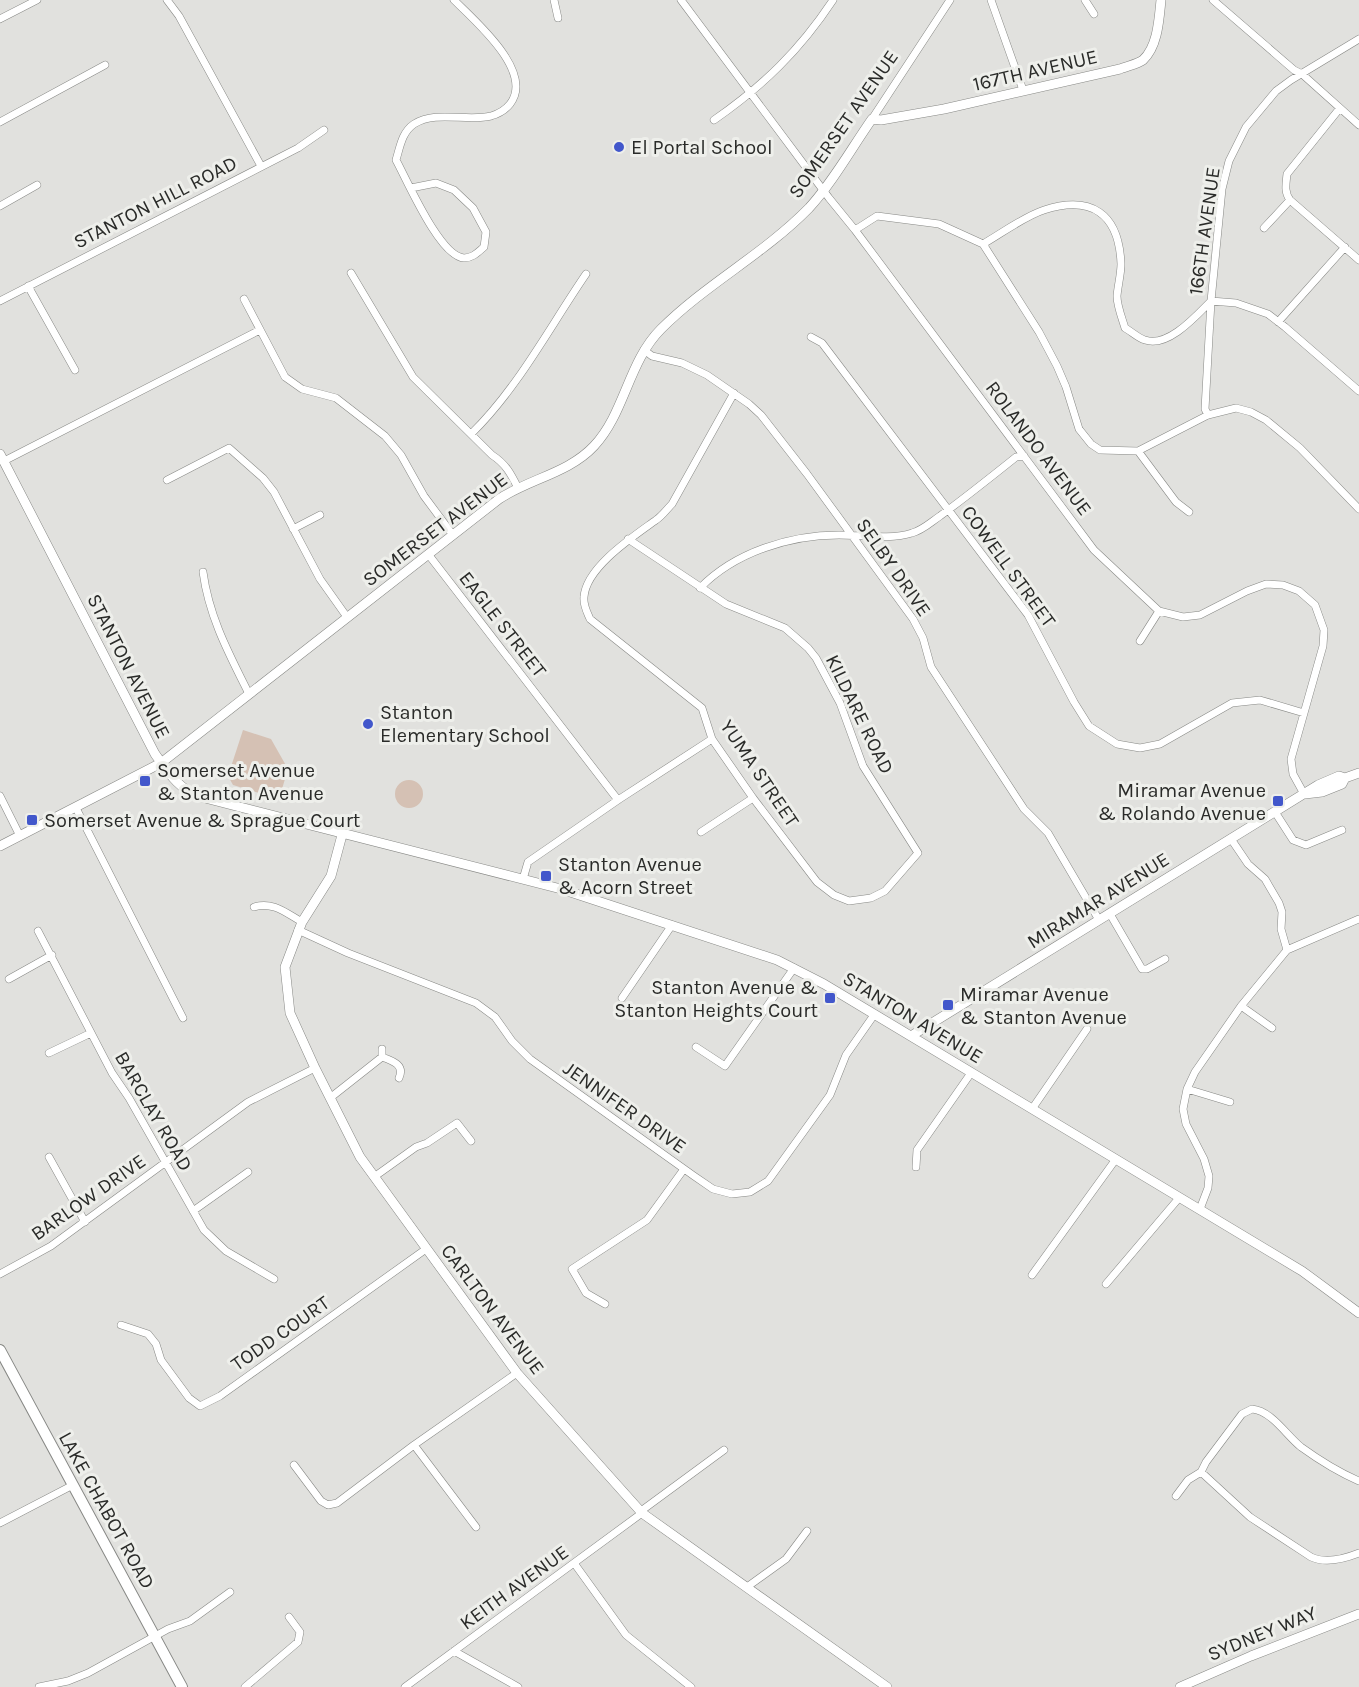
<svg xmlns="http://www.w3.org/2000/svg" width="1359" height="1687" viewBox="0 0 1359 1687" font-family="Karla,sans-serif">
	<rect width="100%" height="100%" fill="#e1e1de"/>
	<path fill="#d5c1b4" d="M243,730L271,739L288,769L279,799L233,785L228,776Z
		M395 794a14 14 0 1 1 28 0a14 14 0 1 1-28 0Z"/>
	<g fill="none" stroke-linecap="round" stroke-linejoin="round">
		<defs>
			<path id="minor" d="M167,0L179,16L261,166
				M554,0L558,18
				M681,0L829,198L855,230L1094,550L1159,611L1183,617L1200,615L1247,591L1266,584L1283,585L1299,591L1315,605L1324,630L1323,646L1291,759L1293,774L1304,794
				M991,0L1023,90
				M1085,0L1094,14
				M1213,0L1294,70L1302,74L1359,125
				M0,19L37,0
				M1340,108L1287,174C1286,184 1284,192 1290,200L1359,260
				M872,119L950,0
				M714,120C763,86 800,50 833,0
				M0,122L105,65
				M411,188L436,183L454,190L473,208L486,232L484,247C478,252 473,258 464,258C440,257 407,180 396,160C400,147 402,132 414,124C436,110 467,122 491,116C498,114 506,109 510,104C535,72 475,21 454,0
				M0,206L37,185
				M1264,228L1290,200
				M855,230L877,216L939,224L983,244L1039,332L1057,366L1066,387L1079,429L1091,444L1100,450L1138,451L1208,415L1236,408L1251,412L1266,420L1300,448L1359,509
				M983,244C1002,233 1025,216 1044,210C1091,195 1119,213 1121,264C1121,274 1118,285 1117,296C1117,306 1122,318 1125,328C1131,331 1138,338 1145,340C1168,348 1196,316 1211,301L1236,303L1268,314L1285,327L1359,391
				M351,273L413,377L492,455C506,464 511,474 518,488
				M28,286L75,370
				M244,299L285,377L302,389L336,398L385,436L401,455L424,496L453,535
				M0,301L298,148L324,130
				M1278,322L1345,247
				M811,337L822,343L1028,615L1074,702L1089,726L1117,744L1140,748L1160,744L1232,703L1260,700L1304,713
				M644,350L652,356L682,363L707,375L749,404L761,415L807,474L913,619L923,638L931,667L1024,809L1048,833L1099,920
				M1208,415L1205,409L1211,301L1222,189L1229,161L1246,127L1276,91L1291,80L1359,39
				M471,434C518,388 549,328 586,274
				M1138,451L1176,502L1189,512
				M4,461L260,330
				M167,480L229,448L263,478L274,492L320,579L347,617
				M293,529L320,515
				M628,539L726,604L785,628L808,648L816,658L840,703L863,766L918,853L885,891L871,898L849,901L834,895L817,882L753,798L712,739L702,708L590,619C587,612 583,605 584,597C586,567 634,536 656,520C662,516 667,509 672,504L734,393
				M428,554L618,800
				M203,572C209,617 229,654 249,694
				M700,588C735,552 790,535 839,535C862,535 890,540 912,533C923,530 931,522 940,516C966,497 991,477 1016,457L1024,456
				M1140,641L1159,611
				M0,796L20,836
				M76,808L183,1018
				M1275,812L1293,840L1306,845L1342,830
				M701,832L753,798
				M1231,839L1248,864L1265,879L1279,903L1282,912L1281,929L1287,950
				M523,879L528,862L618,800L712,739
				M254,907C273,901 286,913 302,922
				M1110,914L1142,969H1147L1165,959
				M298,930L348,953L476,1003L495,1017L512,1041L530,1059L694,1176L713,1189L732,1194L750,1192L768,1181L830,1095L846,1055L874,1015
				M38,931L112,1073L129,1098L204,1230L226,1251L274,1279
				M9,979L52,955
				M622,998L672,925
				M1241,1006L1272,1028
				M696,1047L725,1066L794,968
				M382,1049V1057C393,1061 405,1065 399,1078
				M49,1053L91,1033
				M1187,1089L1230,1102
				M330,1098L382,1057
				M1032,1109L1087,1029
				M49,1157L85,1222
				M916,1167L917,1150L971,1073
				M374,1177L416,1147L427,1143L457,1123L471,1141
				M1200,1209L1208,1188L1209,1176L1204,1159L1186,1124L1183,1109L1187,1089L1195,1072L1241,1006L1287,950L1359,919
				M193,1211L248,1172
				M0,1274L51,1246L248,1102L315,1068
				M1032,1275L1116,1159
				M1106,1284L1179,1198
				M605,1304L586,1293L572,1269L647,1220L684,1169
				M121,1325L148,1334L156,1344L161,1360L189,1398L200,1406L220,1396L426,1249
				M414,1445L476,1527
				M294,1465L321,1501L328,1505L337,1503L414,1445L517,1373
				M1201,1472L1250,1517L1311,1557C1326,1564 1344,1559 1359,1553
				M1176,1496L1188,1480L1201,1472L1206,1462L1242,1414L1252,1409C1272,1411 1286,1435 1301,1447C1319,1460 1338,1472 1359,1481
				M641,1511L724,1450
				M0,1523L73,1485
				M574,1563L626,1635L691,1687
				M747,1587L786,1559L807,1531
				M454,1651L518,1687
				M39,1687L68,1681L88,1673L168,1629L190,1621L230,1592
				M245,1687L298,1642L300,1632L289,1617
				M405,1687L642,1513"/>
			<path id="tertiary" d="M0,454L155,754C168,772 179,790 201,797L561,889L777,960L824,984L1302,1271L1359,1313
				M1305,794L1322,792L1342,784L1345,778L1359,773
				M342,835L331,876L302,922L285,967L290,1013L315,1068L360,1157L517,1373L642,1513L887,1687
				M0,846L161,763L499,499C529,479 569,473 594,446C625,413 628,362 661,329C706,284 764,254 809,208C833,182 851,149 872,119L881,120L944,109L1120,69C1127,66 1138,64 1143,60C1158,46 1159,19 1161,0
				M911,1036L1318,785L1339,776L1345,778
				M1180,1687L1251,1656L1359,1614"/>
			<path id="secondary" d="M0,1350L182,1687"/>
		</defs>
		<use href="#minor" stroke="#878885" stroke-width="8"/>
		<use href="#tertiary" stroke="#878885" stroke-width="10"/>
		<use href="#secondary" stroke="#878885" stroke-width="12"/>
		<use href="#minor" stroke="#fff" stroke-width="7"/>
		<use href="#tertiary" stroke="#fff" stroke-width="9"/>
		<use href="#secondary" stroke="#fff" stroke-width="10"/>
	</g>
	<g fill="#4257cb" stroke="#eeefeb" stroke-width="2">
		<circle cx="619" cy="147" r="6"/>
		<circle cx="368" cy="724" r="6"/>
		<rect x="139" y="775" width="12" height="12" rx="3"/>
		<rect x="1272" y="795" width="12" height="12" rx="3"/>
		<rect x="26" y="814" width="12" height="12" rx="3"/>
		<rect x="540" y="870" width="12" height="12" rx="3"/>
		<rect x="824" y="992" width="12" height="12" rx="3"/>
		<rect x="942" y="999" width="12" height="12" rx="3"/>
	</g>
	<g text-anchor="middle" stroke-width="6" stroke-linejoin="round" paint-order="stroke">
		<g font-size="20" fill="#2a2b29" stroke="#eeefeb">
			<text transform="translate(1035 70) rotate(-13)" y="7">167TH AVENUE</text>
			<text transform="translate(843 124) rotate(-55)" y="7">SOMERSET AVENUE</text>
			<text transform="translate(155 202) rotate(-27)" y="7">STANTON HILL ROAD</text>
			<text transform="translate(1204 231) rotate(-82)" y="7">166TH AVENUE</text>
			<text transform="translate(1039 448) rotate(53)" y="7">ROLANDO AVENUE</text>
			<text transform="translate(435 529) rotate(-37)" y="7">SOMERSET AVENUE</text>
			<text transform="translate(1009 566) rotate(54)" y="7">COWELL STREET</text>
			<text transform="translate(894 567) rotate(55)" y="7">SELBY DRIVE</text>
			<text transform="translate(503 624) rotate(52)" y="7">EAGLE STREET</text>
			<text transform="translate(129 666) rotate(63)" y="7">STANTON AVENUE</text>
			<text transform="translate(860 714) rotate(64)" y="7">KILDARE ROAD</text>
			<text transform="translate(760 773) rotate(56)" y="7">YUMA STREET</text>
			<text transform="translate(1098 900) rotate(-32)" y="7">MIRAMAR AVENUE</text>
			<text transform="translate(913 1017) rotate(31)" y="7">STANTON AVENUE</text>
			<text transform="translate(625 1107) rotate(35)" y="7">JENNIFER DRIVE</text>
			<text transform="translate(154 1111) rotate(60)" y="7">BARCLAY ROAD</text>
			<text transform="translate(88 1197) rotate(-35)" y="7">BARLOW DRIVE</text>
			<text transform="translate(493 1309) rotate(53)" y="7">CARLTON AVENUE</text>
			<text transform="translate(280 1333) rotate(-35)" y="7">TODD COURT</text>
			<text transform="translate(107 1510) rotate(61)" y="7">LAKE CHABOT ROAD</text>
			<text transform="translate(514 1587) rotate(-36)" y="7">KEITH AVENUE</text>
			<text transform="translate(1262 1633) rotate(-22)" y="7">SYDNEY WAY</text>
		</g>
		<g font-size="20" fill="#2a2b29" stroke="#eeefeb" text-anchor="start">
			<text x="631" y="154">El Portal School</text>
			<text x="380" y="719">Stanton<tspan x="380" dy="23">Elementary School</tspan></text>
			<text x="157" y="777">Somerset Avenue<tspan x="157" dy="23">&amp; Stanton Avenue</tspan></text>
			<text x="1266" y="797" text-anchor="end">Miramar Avenue<tspan x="1266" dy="23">&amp; Rolando Avenue</tspan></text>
			<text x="44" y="827">Somerset Avenue &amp; Sprague Court</text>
			<text x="558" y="871">Stanton Avenue<tspan x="558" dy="23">&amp; Acorn Street</tspan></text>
			<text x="818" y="994" text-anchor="end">Stanton Avenue &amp;<tspan x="818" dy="23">Stanton Heights Court</tspan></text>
			<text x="960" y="1001">Miramar Avenue<tspan x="960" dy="23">&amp; Stanton Avenue</tspan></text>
		</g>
	</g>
</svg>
